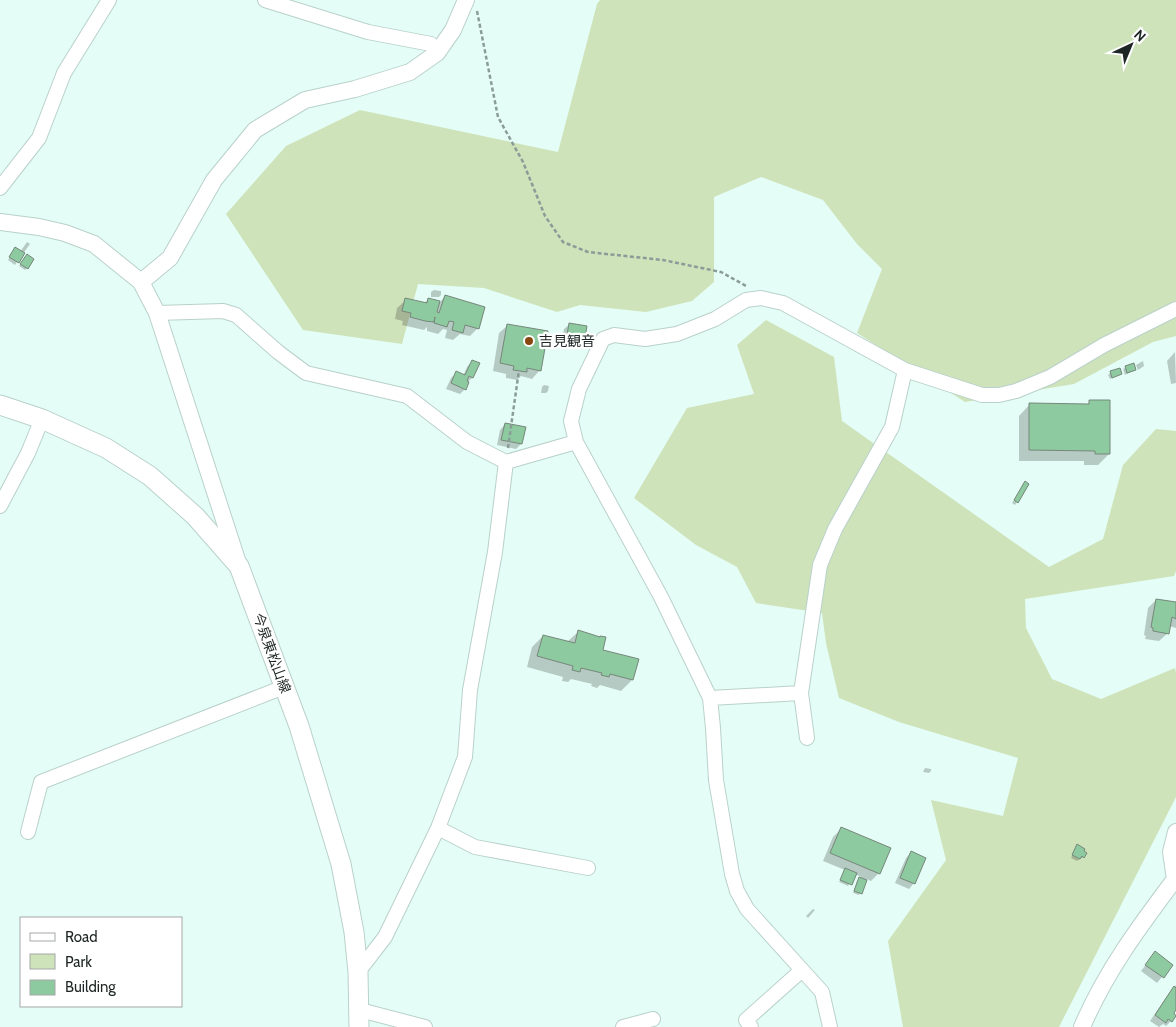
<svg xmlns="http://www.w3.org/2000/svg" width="1176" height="1027" viewBox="0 0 1176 1027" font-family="Cabin,'Noto Sans JP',sans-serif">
	<rect width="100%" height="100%" fill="#e4fdf6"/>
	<path fill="#cfe3bb" d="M600,0H1176V336L1153,342L1074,384L965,402L857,333L882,269L857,244L823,200L761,177L714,197V282L692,301L646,312L580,305L557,312L484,288L418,284L402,344L303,330L226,214L286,146L360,110L558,152L597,4Z
		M766,320L834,357L842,421L1049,567L1103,539L1123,465L1156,429L1176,431V571L1174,576L1025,599L1026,628L1052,679L1101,699L1175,668L1176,673V797L1059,1027H903L888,941L946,860L931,800L1003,816L1018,758L899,722L839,698L826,643L822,613L756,603L737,567L696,545L634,498L687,408L754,394L737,345Z"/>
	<path fill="#0003" d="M27,242L30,244L15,265L8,260L13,251L20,252Z
		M25,258L27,268L25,270L19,266Z
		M434,290L441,291V295L439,297H431V292Z
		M445,296L478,328L470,336L460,334L453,340L445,338L447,330L443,329L438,334L427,331V327L424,330L402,325L403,321L395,319L397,308L406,300L424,303L429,299L440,302Z
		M570,324L583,343L578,349L561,346L564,329Z
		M508,325L540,370L532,379L521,376L517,380L506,378V374L493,371L499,333Z
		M1175,352L1176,383L1171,384L1167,361Z
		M472,361V378L468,382L465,389L460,394L446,389L451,378L456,373L463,376L467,367Z
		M1143,361L1144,366L1138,370L1136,365Z
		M1133,364L1135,370L1125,375L1123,369Z
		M1111,372L1121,374L1110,379L1108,375Z
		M544,385L549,386L548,391L546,393H541L542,387Z
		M1090,401L1109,454L1098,465H1084V461H1019V416L1030,404L1087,405Z
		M505,424L524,428L521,444L516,449L497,445L500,430Z
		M1025,483L1017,502L1015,505L1012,503Z
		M1156,600L1176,604V628L1169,626L1168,633L1159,641L1145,639L1146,636L1144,635L1148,608Z
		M579,631L632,680L621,691L600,685L597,688L591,686L592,684L571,679L568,682L562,681L563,677L527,667L532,647L543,636L567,642Z
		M925,768L931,769V771L929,773L923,772Z
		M842,828L879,873L871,881L866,879L859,895L853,893L857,881L861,877L855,874L848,886L839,882L845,870L823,861L833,837Z
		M1076,848L1083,857L1077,861L1071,858Z
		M911,852L914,883L909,889L895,883L906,858Z
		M813,909L815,910L808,918L806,916Z
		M1155,953L1172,965L1157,983L1141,971Z
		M1176,985V1008L1172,1013L1171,1021L1166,1026L1163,1024L1159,1027L1150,1021L1169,993Z"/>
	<path fill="#8dca9f" stroke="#77877b" d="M15,247L25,253L19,263L9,257Z
		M27,254L34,259L28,269L20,264Z
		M445,295L485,307L479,329L465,325L463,333L452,330L454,322L449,321L447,327L434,323L435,317L434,322L425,321L410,317L411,313L402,311L405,298L427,303L428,298L440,301L437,312L439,313Z
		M569,323L587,326L584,344L566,341Z
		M507,324L548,331L541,371L527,368V372L513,370L514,366L500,363Z
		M472,360L480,363L473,378L469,376L467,381L469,382L466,390L451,383L456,371L465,375Z
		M1134,363L1136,370L1127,373L1125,366Z
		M1120,368L1122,374L1112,378L1110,371Z
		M1089,400H1110V454H1095V451L1029,450V403L1089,404Z
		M505,423L526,427L522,444L501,440Z
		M1025,481L1029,484L1018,503L1014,500Z
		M1156,599L1176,602V619L1172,617L1169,634L1153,631V628L1151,627Z
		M578,630L600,637V636L606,637L603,650L639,659L633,680L610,674L609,677L601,675L602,673L581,668L580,672L572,670L573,666L537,656L543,635L575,643Z
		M841,827L891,848L880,874L830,853Z
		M1077,844L1085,849L1084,851L1087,853L1084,858L1082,856L1080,859L1072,855Z
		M911,851L926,858L915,884L900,878Z
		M845,868L857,873L852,885L840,880Z
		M859,877L867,880L862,894L854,891Z
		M1155,951L1173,965L1164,978L1145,965Z
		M1174,986L1176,988V1010L1174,1013L1176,1016L1172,1022L1168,1019L1166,1023L1155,1015Z"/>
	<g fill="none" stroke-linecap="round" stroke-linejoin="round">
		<defs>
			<path id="minor" d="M265,0L368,32L431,44L437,53
				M0,188L39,138L64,73L109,0
				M157,313L223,311L236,315L278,352L306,373L407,396L467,442L506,462L576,442
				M0,506L28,453L42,419
				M801,693L807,738
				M710,698L801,693L820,565L835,529L892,427L905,370
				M438,828L475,847L588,868
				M28,832L41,782L284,687
				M358,972L385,937L438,828L465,757L470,690L495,552L506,462
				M360,1010L425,1027
				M623,1027L653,1019
				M751,1027L746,1020L802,970
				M830,1027L822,992L747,909L737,891L732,874L716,780L713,728L710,698L661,597L576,442L571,421L579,389L603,339L614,335L645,339L677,334L715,319L746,300L761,298L783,303L905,370L982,395H999L1016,391L1050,377L1104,345L1176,309"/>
			<path id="tertiary" d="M0,222L39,227L65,233L94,244L141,282L157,313L239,566
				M141,282L170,258L214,180L255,130L305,100L355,89L410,72L437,53L453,30L466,0
				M1082,1027C1106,971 1139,927 1175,879L1171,852L1176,832"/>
			<path id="secondary" d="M0,405L42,419L106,448L150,476L195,516L239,566L299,726L341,864L354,932L358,972L359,1027"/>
		</defs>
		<use href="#minor" stroke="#b9d1ca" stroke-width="16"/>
		<use href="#tertiary" stroke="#b9d1ca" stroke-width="18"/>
		<use href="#secondary" stroke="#b9d1ca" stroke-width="21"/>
		<path stroke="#8b9c98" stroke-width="2.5" stroke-dasharray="4 2.5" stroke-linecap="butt" d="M477,11L498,117L523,162L545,216L563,242L588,252L663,260L721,272L748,287
			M508,448L519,370"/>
		<use href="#minor" stroke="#fff" stroke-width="14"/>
		<use href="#tertiary" stroke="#fff" stroke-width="16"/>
		<use href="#secondary" stroke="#fff" stroke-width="19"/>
	</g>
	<circle fill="#884710" stroke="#fff" stroke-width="2" cx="529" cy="341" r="5"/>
	<g text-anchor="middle" stroke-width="4.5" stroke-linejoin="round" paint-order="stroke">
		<g font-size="14" fill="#1d2624" stroke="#fff" text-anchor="start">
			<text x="539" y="346">吉見観音</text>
		</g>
		<g font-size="14" fill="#1d2624" stroke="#fff">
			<text transform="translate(272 653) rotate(70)" y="5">今泉東松山線</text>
		</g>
	</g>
	<rect x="20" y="917" width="162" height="90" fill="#ffffff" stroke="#a5a8a7"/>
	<rect x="30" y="933" width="25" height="8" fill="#ffffff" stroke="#a5a8a7"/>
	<text x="65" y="942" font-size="15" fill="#1d2624">Road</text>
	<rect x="30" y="954" width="25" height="15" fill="#cfe3bb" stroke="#a5a8a7"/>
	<text x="65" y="967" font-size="15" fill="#1d2624">Park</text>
	<rect x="30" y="980" width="25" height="15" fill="#8dca9f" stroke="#a5a8a7"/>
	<text x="65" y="992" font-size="15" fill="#1d2624">Building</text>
	<g transform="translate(1131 45) rotate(44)" stroke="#ffffff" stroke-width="4" paint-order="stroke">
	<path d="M0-4L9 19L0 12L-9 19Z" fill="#1d2624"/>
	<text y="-8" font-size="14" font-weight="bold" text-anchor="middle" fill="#1d2624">N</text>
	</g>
</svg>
